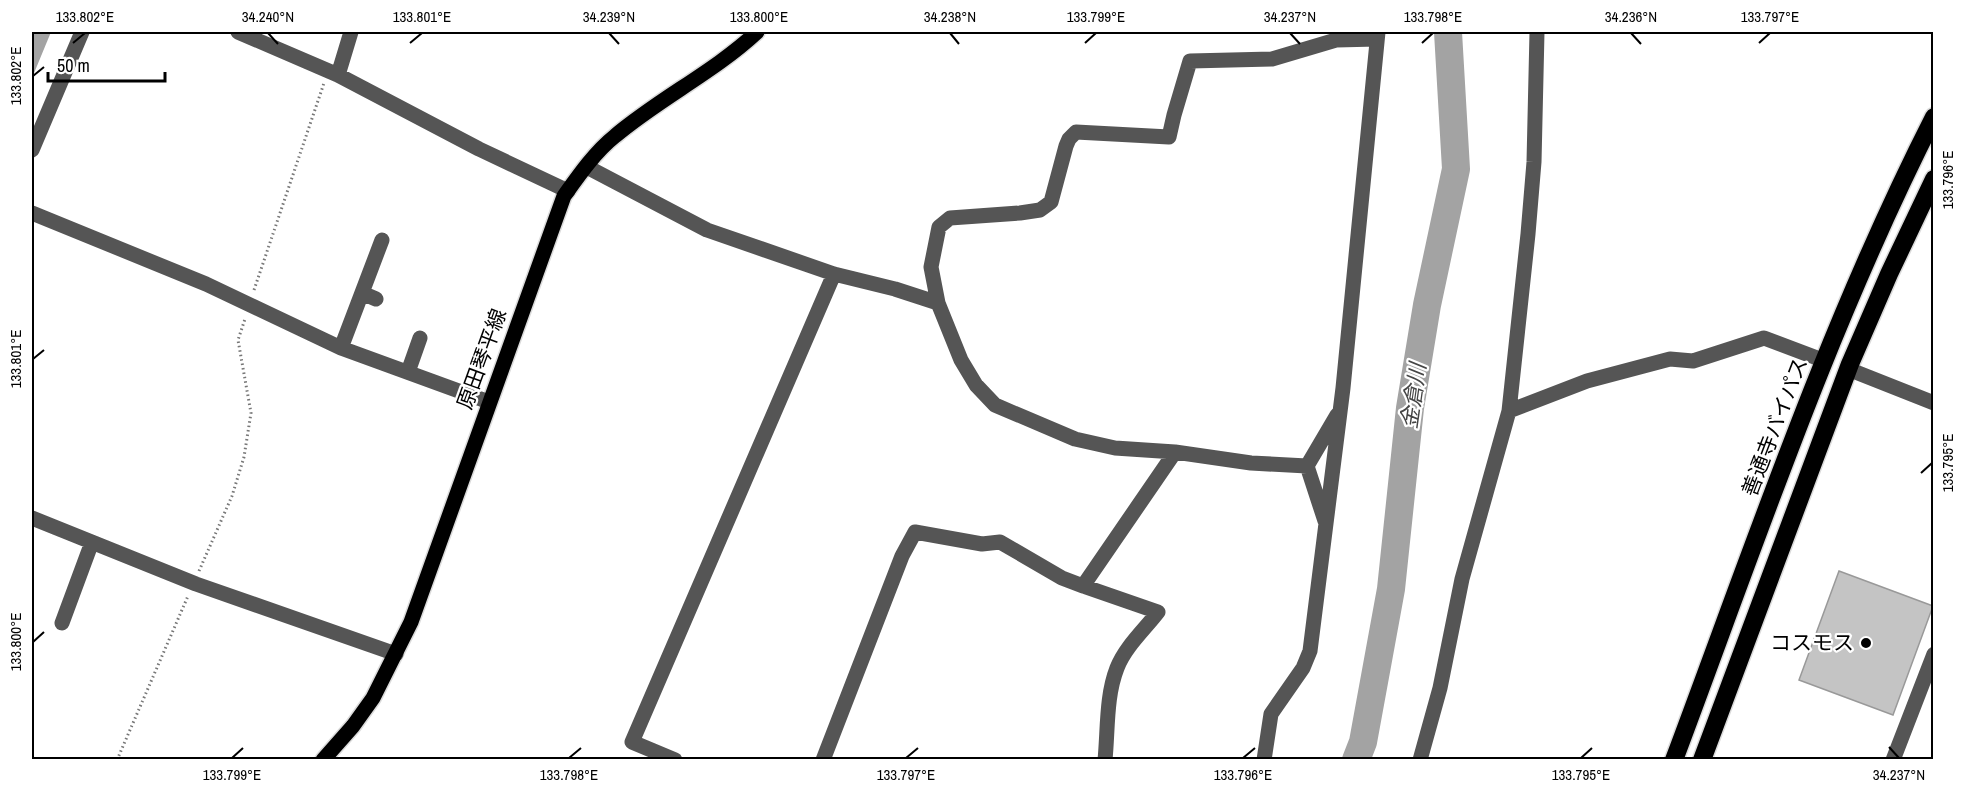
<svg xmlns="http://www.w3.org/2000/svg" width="1965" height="791" viewBox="0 0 1965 791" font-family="'Archivo Narrow','Noto Sans JP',sans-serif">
	<rect width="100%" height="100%" fill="#fff"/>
	<path fill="#a3a3a3" d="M32,32H51L32,78Z"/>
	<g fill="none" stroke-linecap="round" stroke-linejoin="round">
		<path stroke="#a3a3a3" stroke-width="28" d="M1356,760L1363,742L1391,589L1410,408L1427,305L1456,169L1448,32"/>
	</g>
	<path fill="#c4c4c4" stroke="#999" stroke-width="1.5" d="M1839,571L1933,606L1893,715L1799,680Z"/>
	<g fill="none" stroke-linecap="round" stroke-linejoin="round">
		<defs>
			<path id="major" d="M323,760L353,726L373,698L411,622L564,196C579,175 595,152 615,136C660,98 714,72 757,32"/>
			<path id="highway" d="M1674,760C1755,544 1829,323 1934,117
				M1702,760L1850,364L1889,274L1934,179"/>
		</defs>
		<use href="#major" stroke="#dbdbdb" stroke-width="18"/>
		<use href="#highway" stroke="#dbdbdb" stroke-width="21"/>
		<path stroke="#777" stroke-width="3" stroke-dasharray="1.5 3" stroke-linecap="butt" d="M254,290L324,83
			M199,571L232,496L244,457L251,413L238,340L245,319
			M117,760L188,596"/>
		<path stroke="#555" stroke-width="15" d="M238,32L338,75L479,149L568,191
			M338,75L351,32
			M32,150L82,32
			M587,167L707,230L834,274L895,289L938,303
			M32,213L206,284L341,348L489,402
			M362,293L376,299
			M341,348L382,240
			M1848,369L1934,403
			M408,372L420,338
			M1509,411L1587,381L1670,359L1693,361L1764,338L1825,361
			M1307,466L1251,463L1175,452L1115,448L1075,439L995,405L976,385L961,360L938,303L931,267L939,227L950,218L1020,213L1040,210L1051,202L1066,146L1069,139L1076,132L1169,137L1174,115L1190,61L1272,59L1336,40L1377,39
			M32,518L196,584L396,654
			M1325,521L1307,466L1337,415
			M1083,586L1158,612C1145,629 1125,647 1117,668C1106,696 1108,729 1105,760
			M62,623L92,542
			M675,760L632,742L834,274
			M823,760L902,556L915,532L982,544L1000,542L1062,578L1083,586L1175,452
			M1264,760L1271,714L1303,668L1310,651L1343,388L1378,32
			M1420,760L1440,688L1462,579L1509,411L1528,234L1534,162L1537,32
			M1893,760L1934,654"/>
		<use href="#major" stroke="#000" stroke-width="15"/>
		<use href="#highway" stroke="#000" stroke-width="18"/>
	</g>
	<path fill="none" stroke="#000" stroke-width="2" d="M268,33L278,44M609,33L619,44M950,33L959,44M1290,33L1300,44M1631,33L1641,44M73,43L85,33M410,43L422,33M747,43L759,33M1085,43L1096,33M1422,43L1433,33M1759,43L1770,33M33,76L44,67M1921,190L1932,180M33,359L44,350M1921,473L1932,463M33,642L44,632M1889,747L1899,758M232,758L243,748M569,758L581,748M906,758L918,748M1243,758L1255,748M1581,758L1592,748"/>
	<circle fill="#000" stroke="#fff" stroke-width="2" cx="1866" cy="643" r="6"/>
	<g text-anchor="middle" stroke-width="4.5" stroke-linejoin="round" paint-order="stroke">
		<g font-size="21" fill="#000" stroke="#fff">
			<text transform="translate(482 359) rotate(-70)" y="7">原田琴平線</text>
			<text transform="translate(1775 427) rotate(-69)" y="7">善通寺バイパス</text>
		</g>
		<g font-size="21" fill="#000" stroke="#fff" text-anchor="end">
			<text x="1854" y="650">コスモス</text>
		</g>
		<g font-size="22" font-style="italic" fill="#444" stroke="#fff">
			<text transform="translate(1413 396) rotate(-82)" y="8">金倉川</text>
		</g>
	</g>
	<rect width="1965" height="791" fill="none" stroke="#ffffff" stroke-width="66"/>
	<path d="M48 72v9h117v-9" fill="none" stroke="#000000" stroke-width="3"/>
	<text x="57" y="72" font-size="18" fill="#000000" stroke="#ffffff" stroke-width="4.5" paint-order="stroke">50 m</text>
	<rect x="33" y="33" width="1899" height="725" fill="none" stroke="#000" stroke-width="2"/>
	<g font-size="15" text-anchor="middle" fill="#000">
		<text x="85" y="22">133.802°E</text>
		<text x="268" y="22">34.240°N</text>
		<text x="422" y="22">133.801°E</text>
		<text x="609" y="22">34.239°N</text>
		<text x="759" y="22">133.800°E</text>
		<text x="950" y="22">34.238°N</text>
		<text x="1096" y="22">133.799°E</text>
		<text x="1290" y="22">34.237°N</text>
		<text x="1433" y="22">133.798°E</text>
		<text x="1631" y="22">34.236°N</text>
		<text x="1770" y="22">133.797°E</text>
		<text transform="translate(16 76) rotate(-90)" y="5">133.802°E</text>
		<text transform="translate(1948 180) rotate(-90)" y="5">133.796°E</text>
		<text transform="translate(16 359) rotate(-90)" y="5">133.801°E</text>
		<text transform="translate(1948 463) rotate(-90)" y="5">133.795°E</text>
		<text transform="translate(16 642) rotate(-90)" y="5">133.800°E</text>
		<text x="232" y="780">133.799°E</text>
		<text x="569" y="780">133.798°E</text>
		<text x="906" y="780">133.797°E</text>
		<text x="1243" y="780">133.796°E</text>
		<text x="1581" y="780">133.795°E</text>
		<text x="1899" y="780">34.237°N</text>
	</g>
</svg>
